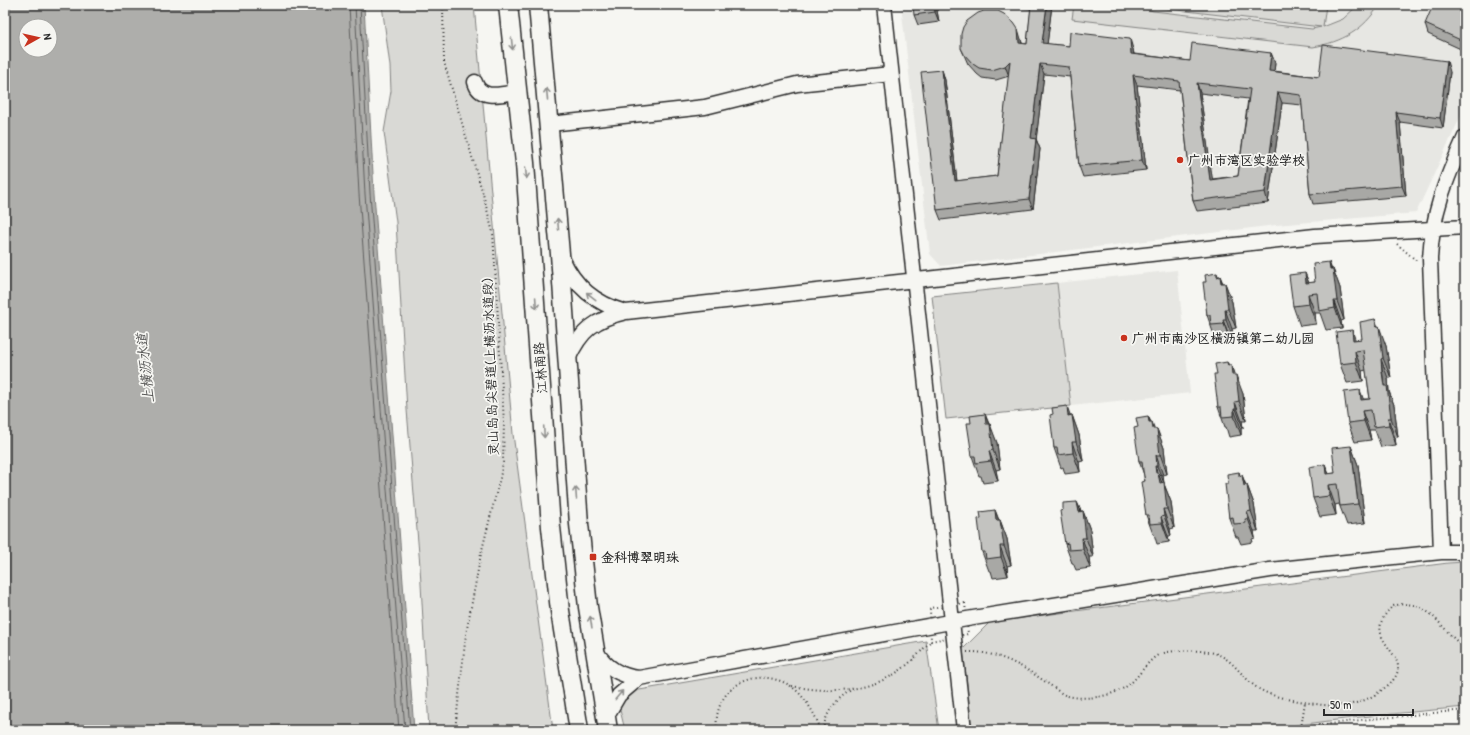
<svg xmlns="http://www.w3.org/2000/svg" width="1470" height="735" viewBox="0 0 1470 735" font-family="'Patrick Hand','LXGW WenKai TC',sans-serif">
	<rect width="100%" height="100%" fill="#f6f6f2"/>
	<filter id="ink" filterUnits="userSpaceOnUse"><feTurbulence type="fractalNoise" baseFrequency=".025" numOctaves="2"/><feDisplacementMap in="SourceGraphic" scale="8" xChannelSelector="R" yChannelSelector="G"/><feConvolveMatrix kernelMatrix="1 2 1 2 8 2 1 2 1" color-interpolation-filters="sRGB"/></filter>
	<g filter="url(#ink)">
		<path fill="#e7e7e3" d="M901,5H1465V107L1416,213L1276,225L941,266L930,254Z
			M1177,270L1190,393L1071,406L1057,283Z"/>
		<path fill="#d9d9d5" stroke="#828280" d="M382,5H474L513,434L553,730H429L420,566L407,410L396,222L384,132L391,91L390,66Z
			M1074,5H1133L1153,11L1312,29L1321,27L1136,5H1326L1323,27L1343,19L1358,5H1379C1364,30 1342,42 1313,47L1072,19Z
			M1057,283L1071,406L946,419L932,296Z
			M1465,562V707L1360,717L1259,730H972L963,649L990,622L1448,563Z
			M926,641L939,730H625L616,694Z"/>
		<path fill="#aeaeab" stroke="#7a7a78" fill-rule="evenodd" d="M5,5H364L374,193L414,730H5ZM26,26H50V50H26Z"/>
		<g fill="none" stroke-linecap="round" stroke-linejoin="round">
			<path stroke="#5f5f5e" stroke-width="1" d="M349,5L359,194L399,730
				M355,5L365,194L405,730
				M360,5L370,193L410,730"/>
			<defs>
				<path id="minor" d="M884,5L964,730
					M475,82C480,101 503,94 517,92
					M550,124L705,107L797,84L891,74
					M562,258C575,287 595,303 625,312
					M568,359C581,330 595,319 626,312L1315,236L1465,227
					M1441,552L1430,259C1432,213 1446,179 1465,137
					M596,651C606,668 620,676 639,678L967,619L1270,570L1441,552H1465
					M606,717L619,695L639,678"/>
				<path id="major" d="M508,5L525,163L551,527L560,611L579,730
					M538,5L560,254L579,524L588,607L608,730"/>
			</defs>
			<use href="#minor" stroke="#2b2b2b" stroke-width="17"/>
			<use href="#major" stroke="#2b2b2b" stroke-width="21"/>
			<path stroke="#2b2b2b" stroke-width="2" stroke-dasharray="1 3" stroke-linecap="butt" d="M443,5L444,62L483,194L493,233L504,423L503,462L500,478L481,554L466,634L455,730
				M1397,244L1418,262
				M965,603L968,634L931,641L930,608Z
				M967,652C997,651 1023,666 1047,683C1054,687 1060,694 1068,696C1088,701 1118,696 1133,681C1141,673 1148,661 1158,655C1172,649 1194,650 1209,652C1232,655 1241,678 1259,689C1271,696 1286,699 1299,701C1334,708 1358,710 1387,686C1424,655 1353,643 1393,606C1429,596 1440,630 1465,648
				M792,686C827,693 868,693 899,671C911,663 921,651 931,641
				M1301,728L1305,702
				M717,730C712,688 754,665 789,685C804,694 815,714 821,730
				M823,730C826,711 837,698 853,689
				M1286,730L1361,720L1465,710"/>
			<use href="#minor" stroke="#f6f6f2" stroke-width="14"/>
			<use href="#major" stroke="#f6f6f2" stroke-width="18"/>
		</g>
		<path fill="#a8a8a5" stroke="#2b2b2b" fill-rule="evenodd" d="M936,5L939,22L918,25L914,15Z
			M1001,5H1052L1047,44L1069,46L1133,49L1134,54L1190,61L1271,53L1275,63L1274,71L1319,77L1450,72L1443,128L1400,122L1406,196L1313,204L1310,194L1302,105L1282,103L1268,203L1197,211L1193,201L1180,90L1137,85L1146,170L1083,177L1079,166L1070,77L1044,74L1036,139L1040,149L1033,209L941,220L937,210L942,70L945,80L957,181L997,176L1009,76L996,80L982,78L977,74L968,64L961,48L1021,39L1022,43L1027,44L1031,9ZM1200,93L1248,99L1238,176L1212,179Z
			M1465,5V51L1428,34L1425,24Z
			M1329,262L1331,269H1333L1340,288L1344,320L1341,321L1342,328L1326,330L1320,313H1315L1316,324L1300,326L1293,306L1305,273L1309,283L1315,282Z
			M1217,273L1218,276H1220L1223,283H1225L1232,302L1236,328L1232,329L1233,339H1230L1231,343L1218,344L1215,335H1214L1207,315L1206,282Z
			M1378,326L1386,346L1391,378H1388L1389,391L1394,405L1398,437L1395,438L1396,445L1381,447L1375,430H1369L1371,440L1355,442L1348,423L1363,399H1370L1366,370L1362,371L1363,381L1347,383L1340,364L1355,340L1362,339Z
			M1227,362L1229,365H1231L1234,375L1243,394L1246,421H1242L1243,428H1241V435L1229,437L1226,427H1225L1218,407L1217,374Z
			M985,414L997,443L1000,469L996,470L998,481L983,483L981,476H979L972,456L971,423Z
			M1053,414L1072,415L1079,435L1083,461L1079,462L1080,472L1065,474L1063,467L1061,468L1054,448Z
			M1148,416L1151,422L1154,429H1157L1164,448L1167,474L1163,475L1164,484L1171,502L1174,528L1170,529L1171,536H1168L1169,542L1157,544L1154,534H1153L1146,515L1144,475L1139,461L1138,427Z
			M1351,446L1358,465L1365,523L1347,525L1339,504L1335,505L1336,515L1320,517L1313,498L1325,464L1329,474L1335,473Z
			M1239,472L1240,476L1242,475L1246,485H1247L1254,504L1258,531H1254L1255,538L1252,539L1253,542L1241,544L1238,537H1236L1229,518L1228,484Z
			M1077,502L1081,511H1083L1090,530L1093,557H1089L1090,568L1076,570L1073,563H1072L1065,544L1063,510Z
			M995,510L999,520H1000L1007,539L1011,565L1007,566L1008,576L993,578L991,571H989L982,552L981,518Z"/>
		<path fill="#888886" stroke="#2b2b2b" d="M934,5H936L939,22L935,12Z
			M1047,5H1052L1046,53L1042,43Z
			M1018,29L1021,39L1023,53L1019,43Z
			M1130,39L1133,49L1135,64L1131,54Z
			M1271,53L1275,63L1273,81L1269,71Z
			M1010,61L1009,76L1005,66Z
			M1447,61L1450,72L1443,128L1440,118Z
			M1040,64L1044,74L1035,149L1031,138Z
			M942,70L945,80L958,191L955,181Z
			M1133,75L1137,85L1146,170L1142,160Z
			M1197,83L1200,93L1214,190L1210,180Z
			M1278,92L1282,103L1268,203L1265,192Z
			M1396,112L1400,122L1406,196L1402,186Z
			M1036,139L1040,149L1033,209L1029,199Z
			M1329,262L1334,275L1333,269L1340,288L1344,320L1337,301Z
			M1305,273L1312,292L1306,283Z
			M1220,276L1226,294L1225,283L1232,302L1236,328L1228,309L1221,283Z
			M1308,294L1315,313L1316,324L1309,304Z
			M1334,301L1341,321L1342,328L1335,308Z
			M1225,309L1232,329L1233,339L1226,320Z
			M1375,319L1380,332L1379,326L1386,346L1391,378L1383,358Z
			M1223,320L1230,339L1231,343L1224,324Z
			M1352,330L1359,350L1353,340Z
			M1355,351L1362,371L1363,381L1356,362Z
			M1381,359L1388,378L1389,392L1394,405L1398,437L1391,418L1384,386Z
			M1227,362L1232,374L1231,365L1237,382L1236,375L1243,394L1246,421L1239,401L1228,366Z
			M1360,390L1367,409L1361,400Z
			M1235,402L1242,421L1243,428L1236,409Z
			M1067,406L1073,423L1072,415L1079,435L1083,461L1076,442L1068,416Z
			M1234,409L1241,428V435L1234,416Z
			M1362,411L1369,430L1371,440L1364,421Z
			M985,414L991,431L990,424L997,443L1000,469L993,450L986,424Z
			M1148,416L1153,428L1152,422L1158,438L1157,429L1164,448L1167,474L1149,422Z
			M1388,418L1395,438L1396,445L1389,425Z
			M1072,442L1079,462L1080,472L1073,453Z
			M1351,446L1358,465L1365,523L1358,504Z
			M989,451L996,470L998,481L991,461Z
			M1156,455L1163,475L1164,484L1171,502L1174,528L1167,509L1156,473L1155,466L1159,478L1158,473L1165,490L1164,483L1157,466Z
			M1325,464L1332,484L1326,474Z
			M1239,472L1243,485L1242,475L1248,493L1247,485L1254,504L1258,531L1251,511L1239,476Z
			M1328,485L1335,505L1336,515L1329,496Z
			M1077,502L1084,519L1083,511L1090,530L1093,557L1086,538L1079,512Z
			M1163,509L1170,529L1171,536L1164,516Z
			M995,510L1001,527L1000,520L1007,539L1011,565L1004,546L996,520Z
			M1247,512L1254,531L1255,538L1248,519Z
			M1161,517L1168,536L1169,542L1162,523Z
			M1082,538L1089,557L1090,568L1083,549Z
			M1000,546L1007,566L1008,576L1001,557Z"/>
		<path fill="#c3c3c0" stroke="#2b2b2b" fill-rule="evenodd" d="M913,5H934L935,12L914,15Z
			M1031,5H1047L1042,43L1069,46L1070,32L1130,39L1131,54L1190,61L1192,43L1271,53L1269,71L1319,77L1323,45L1447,61L1440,118L1396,112L1402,186L1310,194L1301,95L1278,92L1265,192L1193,201L1179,81L1133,75L1142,160L1079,166L1069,67L1040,64L1031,138L1036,139L1029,199L937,210L921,72L942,70L955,181L997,176L1010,61L1005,66L992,70L979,68L973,64L964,54L961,48V34L963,27L967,21L978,13L984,11H998L1004,14L1014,23L1018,29L1019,43L1027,44ZM1197,83L1250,89L1238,176L1210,180Z
			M1433,5H1465V42L1425,24Z
			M1329,262L1330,269H1333L1337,301H1334L1335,308L1319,311L1317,293L1308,294L1309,304L1293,306L1289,275L1305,273L1306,283L1315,282L1313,264Z
			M1217,273V277L1220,276L1221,283H1225L1228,309H1225L1226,320H1223L1224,324L1211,325L1210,315H1207L1203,282H1206L1205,275Z
			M1375,319L1376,326H1379L1383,358L1381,359L1382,372L1384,386H1387L1391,418H1388L1389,425L1374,427L1371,410L1362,411L1364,421L1348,423L1344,392L1360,390L1361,400L1370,399L1363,350L1355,351L1356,362L1340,364L1336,332L1352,330L1353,340L1362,339L1360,322Z
			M1227,362L1228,366L1231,365L1232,375H1236L1239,401L1235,402L1236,409H1234V416L1222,417L1221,407H1218L1214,374H1217L1215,364Z
			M1067,406L1068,416L1072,415L1076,442H1072L1073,453L1058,455L1057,448H1054L1050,415L1053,414L1052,408Z
			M985,414L986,424H990L993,450L989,451L991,461L976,463L975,456H972L967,423H971L970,416Z
			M1148,416L1149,422H1152L1153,429H1157L1160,455H1156L1157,466H1155L1156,473H1158L1160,483L1164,482L1167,509H1163L1164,516L1161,517L1162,523L1150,524L1149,515H1146L1141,482L1145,481L1143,471L1142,461H1139L1134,428L1138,427L1136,418Z
			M1351,446L1358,504L1340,506L1337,484L1328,485L1329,496L1313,498L1309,467L1325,464L1326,474L1335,473L1332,448Z
			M1239,472V476L1242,475L1244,486L1247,485L1251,511L1247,512L1248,519H1245L1246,523L1234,524L1233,517L1229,518L1225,484H1228L1227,474Z
			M1077,502L1079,512L1083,511L1086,538H1082L1083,549L1069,550L1068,543L1065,544L1060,511L1063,510V503Z
			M995,510L996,520H1000L1004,546H1000L1001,557L986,559L985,552H982L978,519L981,518L980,512Z"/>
		<defs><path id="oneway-shaft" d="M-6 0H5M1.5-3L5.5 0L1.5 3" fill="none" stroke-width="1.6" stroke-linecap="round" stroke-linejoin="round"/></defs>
		<g stroke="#90908e">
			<use href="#oneway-shaft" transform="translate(512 44) rotate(84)"/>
			<use href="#oneway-shaft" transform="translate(547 94) rotate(-95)"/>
			<use href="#oneway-shaft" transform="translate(526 173) rotate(85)"/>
			<use href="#oneway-shaft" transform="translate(558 224) rotate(-95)"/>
			<use href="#oneway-shaft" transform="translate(591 296) rotate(-142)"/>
			<use href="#oneway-shaft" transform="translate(536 303) rotate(86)"/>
			<use href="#oneway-shaft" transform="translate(544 432) rotate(87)"/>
			<use href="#oneway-shaft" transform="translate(576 493) rotate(-94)"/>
			<use href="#oneway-shaft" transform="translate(591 622) rotate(-99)"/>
			<use href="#oneway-shaft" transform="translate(619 695) rotate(-50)"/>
		</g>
	</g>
	<g fill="#c8321e" stroke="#f6f6f2" stroke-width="1.5">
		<circle cx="1180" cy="160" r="4"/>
		<circle cx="1124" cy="338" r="4"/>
		<rect x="589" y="553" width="8" height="8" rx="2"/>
	</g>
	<g text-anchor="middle" stroke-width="3.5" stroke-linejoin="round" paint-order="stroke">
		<g font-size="13" font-weight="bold" fill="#2b2b2b" stroke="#f6f6f2" text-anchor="start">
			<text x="1188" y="165">广州市湾区实验学校</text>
			<text x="1132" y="343">广州市南沙区横沥镇第二幼儿园</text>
			<text x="601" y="562">金科博翠明珠</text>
		</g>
		<g font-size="13" fill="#2b2b2b" stroke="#f6f6f2">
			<text transform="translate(490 367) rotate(-92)" y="5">灵山岛岛尖碧道(上横沥水道段)</text>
			<text transform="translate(540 368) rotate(-94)" y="5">江林南路</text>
		</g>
		<g font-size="14" font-style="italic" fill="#525251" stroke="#f6f6f2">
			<text transform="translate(145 368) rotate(-96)" y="5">上横沥水道</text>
		</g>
	</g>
	<rect width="1470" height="735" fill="none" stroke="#f6f6f2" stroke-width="20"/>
	<rect x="10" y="10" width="1450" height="715" fill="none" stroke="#2b2b2b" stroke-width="1.5" filter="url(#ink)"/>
	<g transform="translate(38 38) rotate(82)"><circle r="19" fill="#f6f6f2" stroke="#a5a5a2"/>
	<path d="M0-3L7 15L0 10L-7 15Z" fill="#c8321e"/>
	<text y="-6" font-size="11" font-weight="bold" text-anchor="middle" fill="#2b2b2b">N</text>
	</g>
	<path d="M1324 709v6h89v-6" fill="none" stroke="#2b2b2b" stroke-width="2"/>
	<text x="1330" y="709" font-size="12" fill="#2b2b2b" stroke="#f6f6f2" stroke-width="3" paint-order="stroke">50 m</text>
</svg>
